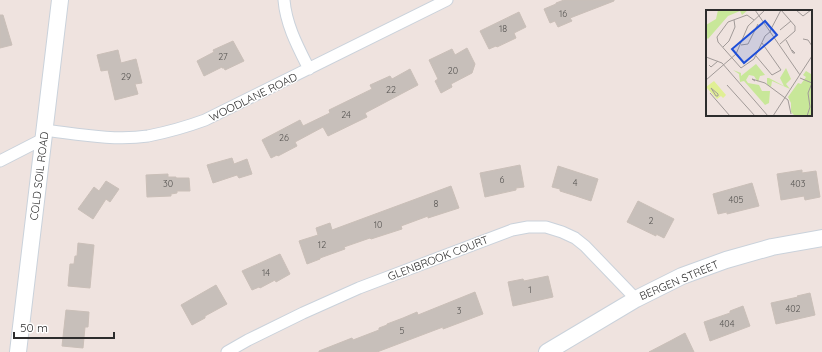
<svg xmlns="http://www.w3.org/2000/svg" width="822" height="352" viewBox="0 0 822 352" font-family="Quicksand,sans-serif">
	<rect width="100%" height="100%" fill="#efe3df"/>
	<path fill="#c7bfba" stroke="#cabfb8" d="M564,0H614V1L570,18L572,21L558,27L555,21L550,23L544,9L556,4V3Z
		M519,12L526,27L514,33L516,38L497,47L496,46L489,49L480,31Z
		M0,15H3L12,45L0,48Z
		M233,41L244,61L225,70L224,68H222V67L204,76L197,61L214,52L213,50Z
		M467,48L475,64L472,73L451,84L452,87L441,93L435,81L438,79L429,60L452,49L455,55Z
		M118,50L121,63L136,59L142,83L135,84L138,94L115,100L108,70L101,71L97,55Z
		M410,69L418,85L365,113L367,117L328,136L323,127L295,142L297,146L278,156L277,155L271,158L262,140L300,120L303,126L330,113L329,110L372,89L370,85L390,76L392,79Z
		M232,158L234,164L247,159L252,174L239,178L237,175L213,183L207,165Z
		M520,165L524,187L516,188V190L485,197L480,173Z
		M558,166L598,179L591,201L576,196L560,191V189L552,187Z
		M802,170V173L816,171L820,197L805,200L804,196L781,200L777,174Z
		M168,174V177H176V178H189L190,191H177V193L171,194V196L147,197L146,175Z
		M106,181L119,189L110,202L106,199L93,219L78,209L94,187L99,191Z
		M752,183L759,206L727,214V212L718,214L713,194Z
		M451,186L459,208L428,218V216L401,226L402,229L371,239L370,238L344,247L345,249L320,258V259L307,264L299,241L318,235L316,228L330,223L332,230Z
		M638,201L674,219L664,238L656,234V236L627,222Z
		M78,243L94,245L90,288L68,286L70,264H74L75,256H77Z
		M280,254L290,274L276,282L275,280L260,288L259,287L252,290L242,271Z
		M548,276L553,297L513,306L508,282L523,279L524,281Z
		M216,285L227,304L205,316V318L192,325L181,305Z
		M475,292L483,314L443,329V327L377,352H319V351L352,338L353,340L379,330V328L387,325V324L403,318L417,312L418,315Z
		M810,293L815,315L776,324L771,303L798,297L797,296Z
		M743,306L750,326L710,341L704,322L730,313V311Z
		M66,310L89,312L88,327H85L83,348L62,346Z
		M685,333L694,352H649L672,340Z"/>
	<g fill="none" stroke-linecap="round" stroke-linejoin="round">
		<defs>
			<path id="street" d="M284,0C286,25 298,47 309,69
				M44,130C78,134 114,141 148,136C168,132 186,127 205,120L447,0
				M0,161L43,139
				M227,352L248,340L303,313L359,288L512,230L528,227H546L562,232L575,238L585,246L636,299"/>
			<path id="secondary" d="M18,352L60,0
				M547,352L636,299L682,276L726,260L772,247L822,238"/>
		</defs>
		<use href="#street" stroke="#cad2db" stroke-width="13"/>
		<use href="#secondary" stroke="#cad2db" stroke-width="18"/>
		<use href="#street" stroke="#fff" stroke-width="11"/>
		<use href="#secondary" stroke="#fff" stroke-width="16"/>
	</g>
	<g text-anchor="middle" stroke-width="3" stroke-linejoin="round" paint-order="stroke">
		<g font-size="9" fill="#545250">
			<text x="563" y="17">16</text>
			<text x="503" y="32">18</text>
			<text x="223" y="60">27</text>
			<text x="453" y="74">20</text>
			<text x="126" y="80">29</text>
			<text x="391" y="93">22</text>
			<text x="346" y="118">24</text>
			<text x="284" y="141">26</text>
			<text x="502" y="183">6</text>
			<text x="575" y="186">4</text>
			<text x="168" y="187">30</text>
			<text x="798" y="187">403</text>
			<text x="736" y="203">405</text>
			<text x="436" y="207">8</text>
			<text x="651" y="224">2</text>
			<text x="378" y="228">10</text>
			<text x="322" y="248">12</text>
			<text x="266" y="276">14</text>
			<text x="530" y="293">1</text>
			<text x="793" y="312">402</text>
			<text x="459" y="314">3</text>
			<text x="727" y="327">404</text>
			<text x="402" y="334">5</text>
		</g>
		<g font-size="11" fill="#2d2d2d" stroke="#fff">
			<text transform="translate(253 97) rotate(-26)" y="4">WOODLANE ROAD</text>
			<text transform="translate(39 176) rotate(-83)" y="4">COLD SOIL ROAD</text>
			<text transform="translate(438 258) rotate(-21)" y="4">GLENBROOK COURT</text>
			<text transform="translate(679 280) rotate(-23)" y="4">BERGEN STREET</text>
		</g>
	</g>
	<g transform="translate(706 10)">
		<rect width="106" height="106" fill="#efe3df"/>
		<path d="M12,0H42L36,5L34,1L22,6L2,29L0,27V15L10,9ZM50,54L59,65L54,66L52,72L48,66L43,65L40,70L42,73L53,75L56,81H64L63,93L59,95L38,71L34,72L33,64L27,60L35,63V66ZM80,58L85,69L80,74L84,79L66,71L65,77L61,74V68H63L78,76L74,68ZM106,60V106L88,105L85,102V93L82,87L92,73L95,74L100,67L97,65L100,61L105,64Z" fill="#c8e799"/>
		<path d="M8,71L20,85L17,88L15,86L11,89L0,77Z" fill="#e0ef94"/>
		<path fill="none" stroke="#a19a98" stroke-width="1" d="M49,0L94,65M90,0L97,6L105,0M48,10L41,5L22,12L11,27L12,32L35,58L48,49L59,26L65,21M74,20L85,11M64,21L75,0L89,16V21L74,34M97,29L102,30L106,36M80,30L87,43H89L86,40M35,35L42,34L52,14M17,37L23,31L29,17L28,10M50,46L66,65L75,60L56,33M0,47L16,53L62,106M3,55L5,57L12,51M94,68L106,73L102,83L104,97L101,106M0,70L30,44L42,16L59,0M49,71L46,69L59,73L82,90L85,104M21,75L49,106M5,78L12,84V86H10ZM4,83L24,106M67,106L106,46"/>
		<path fill="#1d4ed8" fill-opacity="0.15" stroke="#1d4ed8" stroke-width="2" d="M59,11L71,25L38,53L26,39Z"/>
		<rect width="106" height="106" fill="none" stroke="#2d2d2d" stroke-width="2"/>
	</g>
	<path d="M14 332v6h100v-6" fill="none" stroke="#2d2d2d" stroke-width="2"/>
	<text x="20" y="332" font-size="12" fill="#2d2d2d" stroke="#ffffff" stroke-width="3" paint-order="stroke">50 m</text>
</svg>
